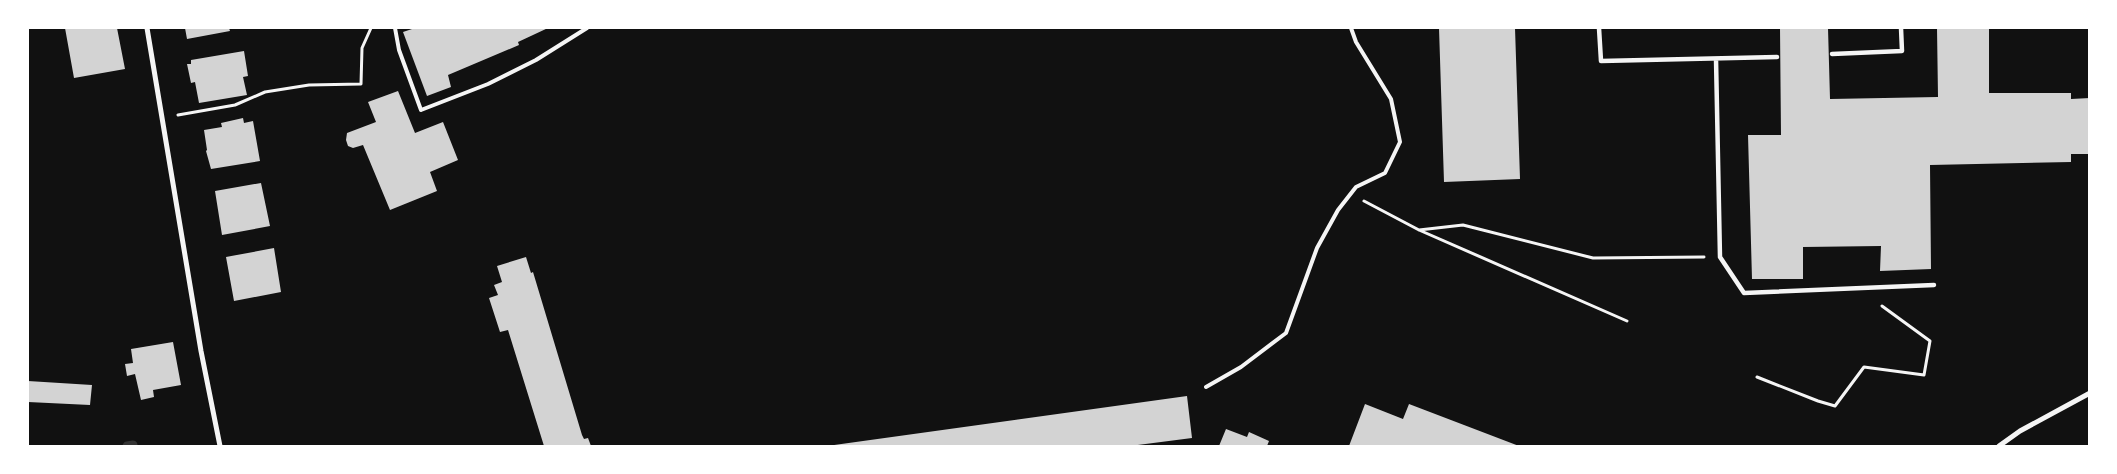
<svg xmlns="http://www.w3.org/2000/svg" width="2117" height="474" viewBox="0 0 2117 474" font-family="Raleway,sans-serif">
	<rect width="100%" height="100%" fill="#111"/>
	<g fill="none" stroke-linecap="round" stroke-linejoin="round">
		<path stroke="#333" stroke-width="9" d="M127,446L133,445"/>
	</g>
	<path fill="#d3d3d3" d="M65,28H117L125,69L74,78Z
		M185,28H229L230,31L187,39Z
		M415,28H548L518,42L519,45L448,75L451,87L427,96L403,32Z
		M1439,28H1515L1520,179L1444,182Z
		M1780,28H1828L1830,99L1938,97L1937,28H1989V93H2071V99L2090,98V154H2071V162L1930,165L1931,269L1880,271L1881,246L1803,247V279H1752L1748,135H1781Z
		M244,51L248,76L243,77L247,95L199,103L195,82L191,83L187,64H191V60Z
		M398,91L415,133L443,122L458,160L430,172L437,191L390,210L363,145L353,148L348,146L346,140L347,133L376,122L368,102Z
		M243,118L244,123L253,121L260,161L211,169L206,151L207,150L204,130L222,127L221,123Z
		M261,183L270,226L222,235L215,191Z
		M274,248L281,292L234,301L226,257Z
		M526,257L531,273L533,272L582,435L584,439L588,438L591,446H544L508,330L500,332L489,298L498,295L494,285L502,282L497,266Z
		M173,342L181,385L153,390L154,397L141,400L135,374L127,376L125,364L133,363L131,349Z
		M28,381L92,385L90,405L28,402Z
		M1187,396L1192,438L1130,446H827Z
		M1365,404L1403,419L1409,404L1519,446H1349Z
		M1226,429L1247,437L1249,432L1269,441L1267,446H1219Z"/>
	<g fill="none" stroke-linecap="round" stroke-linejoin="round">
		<path stroke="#f5f5f5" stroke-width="3" d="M178,115L235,105L265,92L309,85L361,84L362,48L371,28
			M1364,201L1419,230L1627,321
			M1419,230L1463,225L1593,258L1704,257
			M1757,377L1818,401L1835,406L1864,367L1924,375L1930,341L1882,306"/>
		<path stroke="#f5f5f5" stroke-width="4" d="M395,28L399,50L421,110L488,84L536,60L587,28
			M1206,387L1241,367L1286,333L1317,248L1338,210L1356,187L1385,173L1400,142L1391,99L1356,42L1351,28"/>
		<path stroke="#f5f5f5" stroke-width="4.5" d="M1599,28L1601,61L1777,57
			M1832,54L1902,51L1901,28
			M1716,59L1720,257L1744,293L1934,285"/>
		<path stroke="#f5f5f5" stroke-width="5" d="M147,28L201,351L220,446
			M1999,446L2020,431L2090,393"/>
	</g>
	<rect width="2117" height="474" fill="none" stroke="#ffffff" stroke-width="58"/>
</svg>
